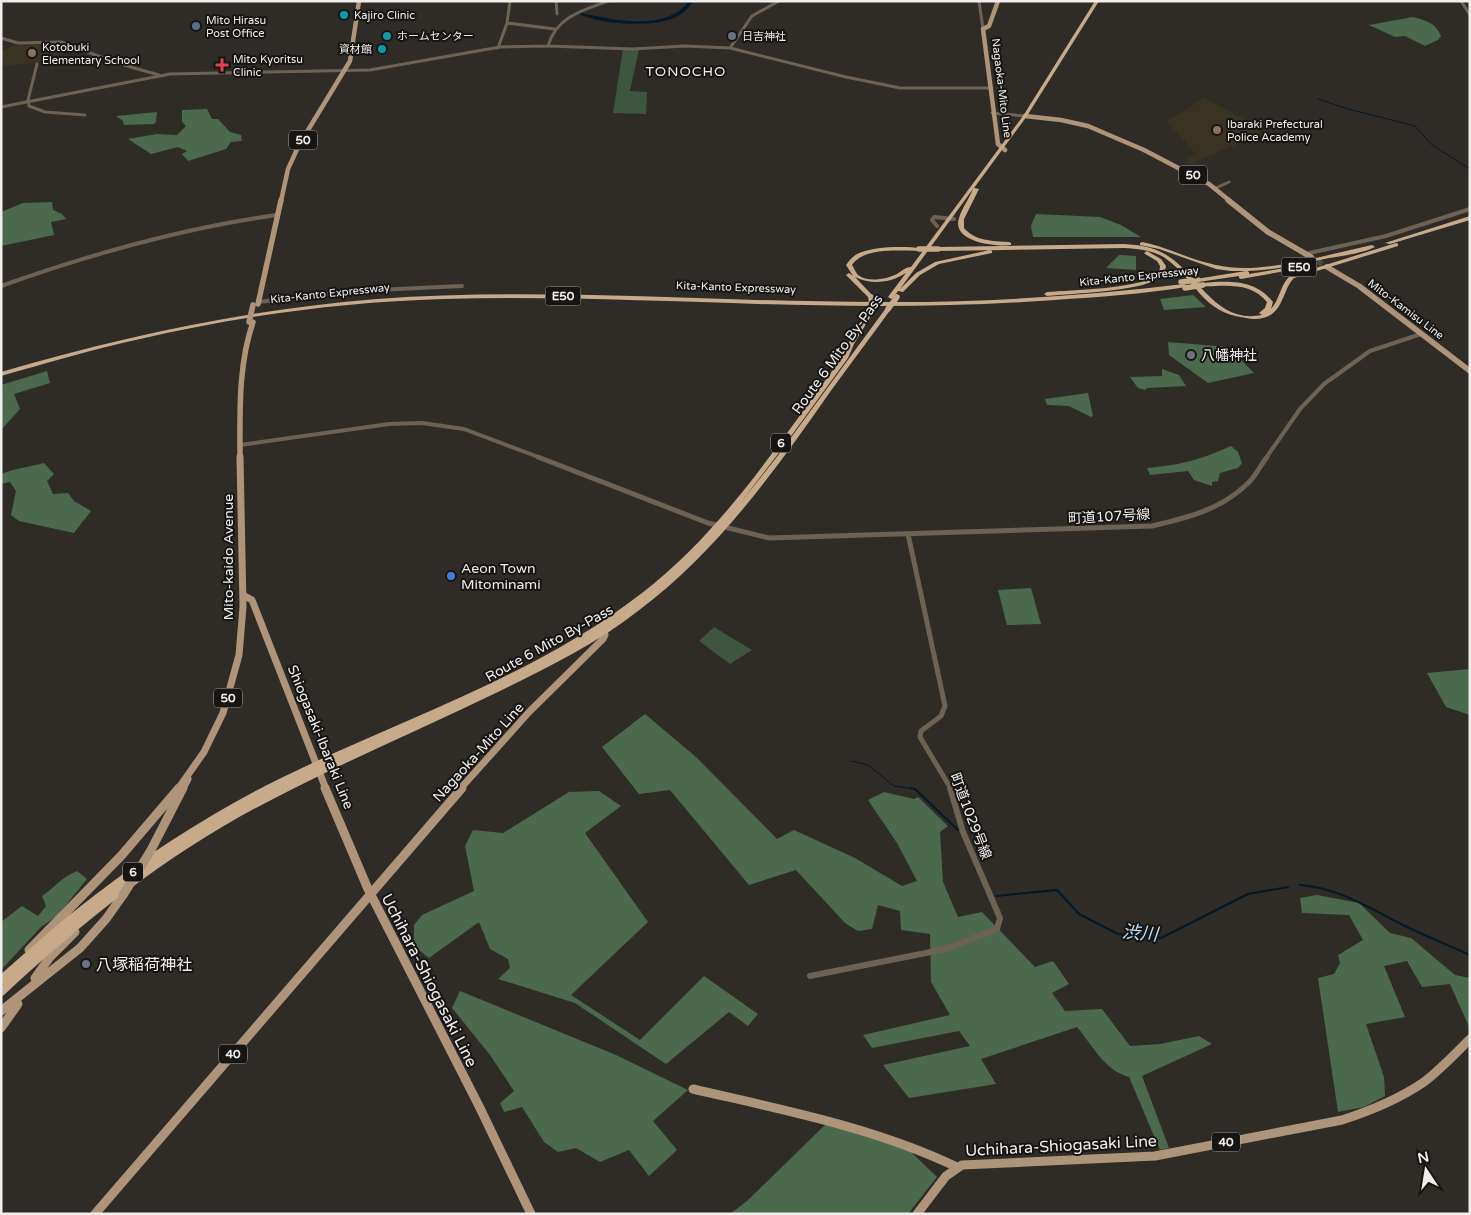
<svg xmlns="http://www.w3.org/2000/svg" width="1471" height="1215" viewBox="0 0 1471 1215" font-family="'Varela Round','Noto Sans JP',sans-serif">
	<rect width="100%" height="100%" fill="#2f2c28"/>
	<path fill="#3b3322" d="M57,42L65,45L62,54L36,63L1,66V51L16,45Z
		M1204,98L1261,129L1256,131L1261,134L1190,164L1185,159L1195,153L1167,121Z"/>
	<path fill="#3e5640" d="M623,49H639L630,91L647,92L646,114L613,113Z
		M714,627L752,650L730,664L699,641Z"/>
	<path fill="#4b694d" d="M1413,17C1425,20 1436,23 1441,36L1438,40L1425,46L1405,36L1395,37L1369,25Z
		M207,109L212,119H218L230,132L241,135L242,141L231,142L226,149L188,161L182,154L187,151L178,147L151,154L128,139L157,134L177,135L186,126L182,122V110Z
		M157,112L156,122L154,124L124,125L123,121L116,116Z
		M52,202L53,210L62,214L66,219L51,222L54,235L1,246V212L23,203Z
		M1036,214L1100,217L1121,225L1141,237H1033L1031,226Z
		M1119,255L1136,256V270L1106,268Z
		M1193,295L1206,307L1164,310L1160,299Z
		M1168,342L1228,347L1254,373L1208,383L1169,355Z
		M1162,369L1179,375L1186,386L1147,388L1145,390L1138,388L1130,377L1162,376Z
		M47,371L50,383L14,394L20,409L1,430V385Z
		M1088,393L1093,416L1091,417L1069,406L1047,405L1045,399Z
		M1231,446L1238,452L1242,463L1238,468L1220,473L1218,481L1212,482V486L1194,480L1188,471L1150,475L1147,468C1180,465 1200,460 1231,446Z
		M44,463L54,474L47,481L53,494L68,493L74,501L91,511L74,533L19,521L11,515L16,491L10,482L1,484V474C16,468 29,467 44,463Z
		M1031,588L1041,624L1007,625L998,590Z
		M1470,669V715L1446,707L1427,673Z
		M645,714L696,757L777,839L794,830L855,858L902,886L917,881L897,843L868,800L884,792L914,799L918,797L948,826L940,832L943,882L958,917L982,912L1035,967L1053,961L1069,984L1052,993L1065,1011L1102,1009L1130,1046L1160,1044L1199,1036L1212,1044L1142,1076L1169,1148L1160,1150L1129,1077C1104,1070 1093,1046 1077,1027L981,1059L996,1084L909,1098L883,1065L970,1046L959,1031L872,1048L863,1035L950,1015L931,982L930,934L901,930L900,911L878,905L872,929L858,931L845,923L796,870L749,885L670,790L639,794L602,747Z
		M599,791L621,806L585,833L648,922L571,995L640,1040L704,976L758,1014L748,1026L729,1012L666,1064L575,1003L498,979L510,968L508,959L490,949L479,922L429,958L414,946V925L422,915L474,891L465,846L473,830L503,833L569,792Z
		M77,871L87,879L57,916L41,927L1,970V922L22,906L38,916L46,906L42,896C55,887 62,877 77,871Z
		M1317,895L1359,903L1390,933L1411,938L1455,975L1470,978V1029L1450,984L1422,987L1407,961L1384,966L1405,1017L1366,1024L1384,1077L1385,1096L1364,1107L1338,1112L1318,978L1334,974L1340,963L1338,955L1363,940L1349,915L1302,913L1300,898Z
		M460,991L616,1055L688,1090L653,1121L677,1150L649,1176L629,1150L600,1162L576,1148L558,1152L544,1142L522,1107L504,1112L500,1103L514,1091L490,1055L452,1008Z
		M826,1124L910,1151L937,1177L908,1214H730L747,1201Z"/>
	<g fill="none" stroke-linecap="round" stroke-linejoin="round">
		<path stroke="#011929" stroke-width="1" d="M1318,99L1348,109L1415,126L1432,145L1470,169
			M852,761L868,765L894,786L916,789"/>
		<path stroke="#011929" stroke-width="2" d="M910,788L915,789L958,830
			M1300,885C1339,888 1369,908 1403,925C1425,936 1448,945 1470,955
			M996,896L1057,890L1079,914L1118,934L1161,938L1248,894L1288,887"/>
		<path fill="#011929" fill-rule="evenodd" d="M689,1H694C689,7 684,13 676,17C653,28 599,25 577,13L579,12C606,19 648,28 674,14C680,11 685,6 689,1Z"/>
		<path stroke="#4c4945" stroke-width="5.5" stroke-dasharray="5.5 2.5" stroke-linecap="butt" d="M1311,257L1327,267"/>
		<path stroke="#6d6254" stroke-width="3" d="M510,1L507,23L555,29
			M556,1L557,14
			M979,1L983,29
			M1461,1L1470,15
			M1,38L18,43L61,42L117,63L159,75
			M548,46C556,17 583,10 608,1
			M498,48L507,23
			M730,48L752,16L779,1
			M37,64L28,100L29,106L45,112L85,115
			M1,107L170,74L370,70L500,47L548,46L633,49L685,46L730,48L846,77L900,88H991
			M992,113L1025,116
			M1216,188L1229,182"/>
		<path stroke="#6d6254" stroke-width="4" d="M937,226L932,220L934,217L954,219
			M1305,254L1386,236L1470,209
			M1,286C91,254 182,228 277,215
			M258,302L354,291L462,286
			M240,445L389,424L422,423L464,429L541,458
			M1266,458L1300,409L1324,384L1370,351L1421,334"/>
		<path stroke="#6d6254" stroke-width="5" d="M538,457L708,523L769,538L1152,526C1186,518 1220,510 1246,485C1255,478 1260,466 1267,457
			M908,534L945,706L941,716L921,731L920,737L951,789"/>
		<path stroke="#6d6254" stroke-width="6" d="M810,976L946,949L997,929L1000,918L963,832L950,788"/>
		<path stroke="#ae957a" stroke-width="4.5" d="M998,1L989,26L983,29L998,144L1005,150
			M1025,116L1061,120L1088,126L1144,150L1209,184L1230,201
			M281,201L288,169L299,145L350,61L359,1"/>
		<path stroke="#ae957a" stroke-width="5.5" d="M1228,200L1268,232L1311,257
			M1327,267L1359,286L1470,371
			M258,304L281,200
			M240,458C240,412 238,366 253,322"/>
		<path stroke="#ae957a" stroke-width="7" d="M243,595L252,600L326,789
			M178,789L204,752L223,713L239,655L243,607L240,457
			M183,789L188,779
			M460,789L529,712L603,639L605,635L604,630"/>
		<path stroke="#ae957a" stroke-width="9" d="M325,788L368,889L479,1106L531,1214
			M150,852L183,788
			M29,950L121,856L179,788
			M35,978L50,957L75,932
			M1,1011L80,948L106,919L123,895
			M1,1028L18,1004
			M693,1089C783,1110 873,1127 957,1167
			M95,1214L462,788
			M917,1214L946,1176L962,1165L1155,1156L1342,1120C1370,1111 1399,1099 1424,1082C1441,1069 1455,1054 1470,1039"/>
		<path fill="#c7aa89" fill-rule="evenodd" d="M1095,1H1099L1027,116L974,188L979,189L964,219V228C975,241 992,241 1009,242L1011,243V245C996,247 951,242 959,218C962,208 969,199 973,189L900,289L916,273L935,262L990,250L992,251V253L939,264L920,275L903,292L898,291L893,298L891,299L888,297L906,273C890,283 872,285 855,277L874,297L873,298H869L846,275L849,273L853,276L846,265C850,260 852,257 857,254C873,246 903,246 921,248L922,249L919,251C899,251 864,247 852,265C854,268 856,273 858,275C868,283 887,279 897,274C902,271 905,267 911,267L1023,116Z
			M1470,216V220L1390,244L1385,243Z
			M1142,242C1168,247 1190,260 1216,265C1247,272 1280,265 1312,259C1332,254 1352,250 1372,245L1375,247C1363,253 1343,256 1329,258C1302,264 1275,270 1247,271L1249,272V274L1315,263V265L1313,266L1241,279L1239,278V276L1198,282L1196,281V279L1246,271H1231L1216,269L1159,249L1140,245V243Z
			M1396,243L1398,244V246L1294,278C1284,288 1284,305 1272,314C1265,319 1255,320 1246,318C1200,312 1198,281 1165,258C1153,250 1138,249 1124,248L938,251L935,249L938,247L1124,244C1139,245 1155,247 1168,256C1200,277 1216,324 1262,315L1259,313L1265,308L1267,302C1254,286 1235,285 1216,286C1210,286 1205,287 1200,285L1203,283C1229,281 1255,279 1273,302L1271,309C1280,299 1280,285 1290,276Z
			M1147,251L1161,259L1166,266C1165,272 1163,276 1158,279C1135,292 1075,293 1047,296L1044,294L1047,292C1073,290 1135,289 1155,276C1159,273 1160,270 1160,266L1157,261L1145,254L1144,253Z
			M1184,284L1186,285V287C1143,294 1098,297 1055,300C997,304 939,306 881,306C735,306 589,295 443,299C341,302 240,316 140,339C93,349 47,363 1,376V372C124,336 249,309 377,299C544,287 712,302 879,302C981,303 1083,296 1184,284Z
			M872,307L875,309L854,344L848,358L778,454L738,506L776,458L886,308L888,307L891,309C871,337 850,364 830,392C774,472 717,552 638,611C596,644 547,668 500,691C426,727 350,759 277,797C175,848 87,918 4,995L1,996V985L3,984H1V974C32,947 62,920 95,895C152,851 214,811 279,779C401,719 534,677 642,593C724,530 780,441 841,359L848,344L869,309Z"/>
		<path stroke="#ae957a" stroke-width="5.5" d="M249,322L253,305"/>
		<path stroke="#ae957a" stroke-width="9" d="M123,895L150,852"/>
		<path stroke="#c7aa89" stroke-width="5.5" d="M919,249H938
			M1181,282L1198,280
			M1185,288L1203,285
			M871,297L872,309
			M888,309L897,297"/>
	</g>
	<g fill="#0f9aa8" stroke="#161513" stroke-width="2">
		<circle cx="344" cy="15" r="5"/>
		<circle cx="387" cy="36" r="5"/>
		<circle cx="382" cy="49" r="5"/>
	</g>
	<circle fill="#5c6f8a" stroke="#161513" stroke-width="2" cx="196" cy="26" r="5"/>
	<g fill="#6b7280" stroke="#161513" stroke-width="2">
		<circle cx="732" cy="36" r="5"/>
		<circle cx="1191" cy="355" r="5"/>
		<circle cx="86" cy="964" r="5"/>
	</g>
	<g fill="#8d6e63" stroke="#161513" stroke-width="2">
		<circle cx="32" cy="53" r="5"/>
		<circle cx="1217" cy="130" r="5"/>
	</g>
	<path fill="#e0444e" stroke="#161513" stroke-width="2" d="M219.5 57.5h5v5h5v5h-5v5h-5v-5h-5v-5h5z"/>
	<circle fill="#3f7fe0" stroke="#161513" stroke-width="2" cx="451" cy="576" r="5"/>
	<g text-anchor="middle" stroke-width="4" stroke-linejoin="round" paint-order="stroke">
		<g font-size="11" fill="#f0eeec" stroke="#161513" text-anchor="start">
			<text x="354" y="19">Kajiro Clinic</text>
			<text x="206" y="24">Mito Hirasu<tspan x="206" dy="13">Post Office</tspan></text>
			<text x="397" y="40">ホームセンター</text>
			<text x="742" y="40">日吉神社</text>
			<text x="42" y="51">Kotobuki<tspan x="42" dy="13">Elementary School</tspan></text>
			<text x="372" y="53" text-anchor="end">資材館</text>
			<text x="233" y="63">Mito Kyoritsu<tspan x="233" dy="13">Clinic</tspan></text>
			<text x="1227" y="128">Ibaraki Prefectural<tspan x="1227" dy="13">Police Academy</tspan></text>
		</g>
		<g font-size="11" fill="#f0eeec" stroke="#161513">
			<text transform="translate(1002 88) rotate(83)" y="4">Nagaoka-Mito Line</text>
			<text transform="translate(1139 276) rotate(-6)" y="4">Kita-Kanto Expressway</text>
			<text transform="translate(736 287) rotate(2)" y="4">Kita-Kanto Expressway</text>
			<text transform="translate(330 293) rotate(-6)" y="4">Kita-Kanto Expressway</text>
			<text transform="translate(1406 309) rotate(37)" y="4">Mito-Kamisu Line</text>
		</g>
		<g fill="#161513" stroke="#afadab" stroke-width="1">
			<rect x="289" y="130.5" width="28" height="19" rx="4"/>
			<rect x="1179" y="165.5" width="28" height="19" rx="4"/>
			<rect x="1281.5" y="257.5" width="35" height="19" rx="4"/>
			<rect x="545.5" y="286.5" width="35" height="19" rx="4"/>
			<rect x="771" y="433.5" width="20" height="19" rx="4"/>
			<rect x="214" y="688.5" width="28" height="19" rx="4"/>
			<rect x="123" y="862.5" width="20" height="19" rx="4"/>
			<rect x="219" y="1044.5" width="28" height="19" rx="4"/>
			<rect x="1212" y="1132.5" width="28" height="19" rx="4"/>
		</g>
		<g font-size="12" font-weight="bold" fill="#f0eeec">
			<text x="303" y="144">50</text>
			<text x="1193" y="179">50</text>
			<text x="1299" y="271">E50</text>
			<text x="563" y="300">E50</text>
			<text x="781" y="447">6</text>
			<text x="228" y="702">50</text>
			<text x="133" y="876">6</text>
			<text x="233" y="1058">40</text>
			<text x="1226" y="1146">40</text>
		</g>
		<g font-size="14" letter-spacing="1" fill="#f0eeec" stroke="#161513">
			<text x="686" y="76">TONOCHO</text>
		</g>
		<g font-size="14" fill="#f0eeec" stroke="#161513">
			<text transform="translate(837 354) rotate(-54)" y="5">Route 6 Mito By-Pass</text>
			<text transform="translate(1109 516) rotate(-3)" y="5">町道107号線</text>
			<text transform="translate(228 557) rotate(-90)" y="5">Mito-kaido Avenue</text>
			<text transform="translate(549 643) rotate(-29)" y="5">Route 6 Mito By-Pass</text>
			<text transform="translate(321 737) rotate(68)" y="5">Shiogasaki-Ibaraki Line</text>
			<text transform="translate(478 752) rotate(-48)" y="5">Nagaoka-Mito Line</text>
			<text transform="translate(971 816) rotate(69)" y="5">町道1029号線</text>
		</g>
		<g font-size="14" fill="#f0eeec" stroke="#161513" text-anchor="start">
			<text x="1201" y="360">八幡神社</text>
			<text x="461" y="573">Aeon Town<tspan x="461" dy="16">Mitominami</tspan></text>
		</g>
		<g font-size="16" fill="#f0eeec" stroke="#161513" text-anchor="start">
			<text x="96" y="970">八塚稲荷神社</text>
		</g>
		<g font-size="16" fill="#f0eeec" stroke="#161513">
			<text transform="translate(430 980) rotate(63)" y="6">Uchihara-Shiogasaki Line</text>
			<text transform="translate(1061 1145) rotate(-3)" y="6">Uchihara-Shiogasaki Line</text>
		</g>
		<g font-size="18" font-style="italic" fill="#bde0fa" stroke="#161513">
			<text transform="translate(1140 933) rotate(5)" y="6">渋川</text>
		</g>
	</g>
	<rect width="1471" height="1215" fill="none" stroke="#f0eeec" stroke-width="5"/>
	<g transform="translate(1426 1170) rotate(348)" stroke="#161513" stroke-width="4" paint-order="stroke">
	<path d="M0-4L9 19L0 12L-9 19Z" fill="#f0eeec"/>
	<text y="-8" font-size="14" font-weight="bold" text-anchor="middle" fill="#f0eeec">N</text>
	</g>
</svg>
